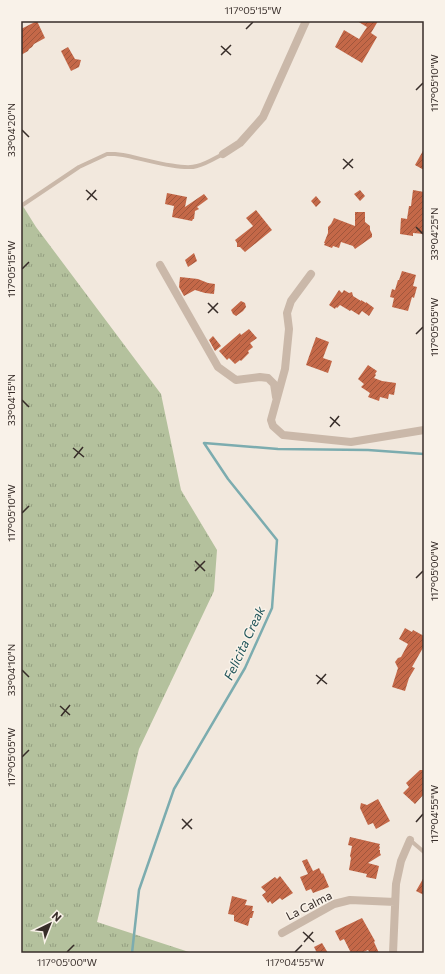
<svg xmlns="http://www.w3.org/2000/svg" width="445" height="974" viewBox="0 0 445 974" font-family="Commissioner,sans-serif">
	<defs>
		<pattern id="grass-tufts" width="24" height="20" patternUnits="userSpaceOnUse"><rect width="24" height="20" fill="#b4c19d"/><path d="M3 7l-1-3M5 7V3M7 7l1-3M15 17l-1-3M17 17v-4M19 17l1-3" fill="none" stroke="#939d80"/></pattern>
		<pattern id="building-hatch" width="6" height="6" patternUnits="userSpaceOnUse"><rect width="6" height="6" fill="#c46848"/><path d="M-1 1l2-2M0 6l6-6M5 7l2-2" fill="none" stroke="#a0563c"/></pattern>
	</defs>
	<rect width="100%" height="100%" fill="#f2e8dd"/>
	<path fill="url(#grass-tufts)" d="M21,203L36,227L161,394L181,490L217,550L214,591L139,749L97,922L192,953H21Z"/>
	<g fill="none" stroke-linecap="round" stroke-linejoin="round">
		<path stroke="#7cacaf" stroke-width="2.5" d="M132,953L139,890L174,789L245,668L272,608L277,540L228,479L204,443L278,449L368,450L424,454"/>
	</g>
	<path fill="url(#building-hatch)" d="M37,21L45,38L34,44L32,47L29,49L28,51L21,55V29Z
		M357,21H378L371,33L377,37L362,63L335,47L344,30L359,39L367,27Z
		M68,47L75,59L81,60L79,67L71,71L61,51Z
		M424,149V170L415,165Z
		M360,190L365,196L360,201L354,194Z
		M413,190L424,192V234L413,233V236L400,234L401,218L407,219L409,206H411Z
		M167,193L187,197L185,207L204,194L208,199L197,207L199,209L195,211L194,219H193L192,221L172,217L174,206L165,204Z
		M316,196L321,202L316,207L311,201Z
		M256,210L272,230L245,252L240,247H237V243L235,240L253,226L246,218Z
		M355,212H365V222L370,226V230L372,234V237L355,249L353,246L341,242L339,248L333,246L332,248L324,245L325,243H324L328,233V227L331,224L334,218L355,226Z
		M194,253L197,261L188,267L185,260Z
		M402,271L416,275L413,286L417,287L414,298L412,297L408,311L392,307L394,298L390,297L392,289L395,290L398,280H399Z
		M180,277L198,279L208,283L215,284L214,294L205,293L195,290L184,296L179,287Z
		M339,290L342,293L344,290L349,293L352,292L353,296L361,301V300L366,303V302L374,308L369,316L362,311L359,315L351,310L350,311L340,305L337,308L336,307L335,309L329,305Z
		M241,301L245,303L246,307L243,311L236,316L233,314L231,310Z
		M249,329L257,338L250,343L253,347L248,351L249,353L241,361L240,360L235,364L229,358L227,360L219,351L240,333L241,335Z
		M213,336L221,346L215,351L209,340Z
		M316,337L329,342L323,358L332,361L328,373L306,365Z
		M368,365L377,371L375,374L376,375L374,378L382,381L396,383L394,395L389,394L388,399L380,397L379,401L368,397L370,393L361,387L364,384L358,379Z
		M405,628L412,632L413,630L424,636V646L412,667L415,668L409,678L405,691L392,687L398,668L395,662L398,658L401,657L408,644L399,639Z
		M420,770H424V794L415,804L403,793L409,787L406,783Z
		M378,799L390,821L376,829L373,823L368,825L360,808L361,803L367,805Z
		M350,837L380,844L379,846L380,847L379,850H380V853L381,855L368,863L379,866L376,879L366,877L367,874L349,870L351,858L350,856L352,846L348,845Z
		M307,859L313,871L319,868L322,874L323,873L329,887L313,893L311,889L306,891L300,877L308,874L302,861Z
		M280,876L293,893L282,900L280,898L272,904L270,901L268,903L262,895L266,892L261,887L275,877L277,879Z
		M424,877V895L416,891Z
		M232,896L247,900L245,905L253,906L252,911H254L252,918H250L248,926L234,921V915L228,914Z
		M362,918L375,941L374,942L379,953H370L368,950L361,953H351L344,939L340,941L335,931Z
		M322,943L328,953H317L314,947Z"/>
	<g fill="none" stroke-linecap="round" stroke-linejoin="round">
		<path stroke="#cab8a9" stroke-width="4" d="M21,206L79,167L107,154H115L123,155C140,158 182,171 197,166C206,164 215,158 223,154
			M410,840L424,852"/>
		<path stroke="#cab8a9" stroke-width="8" d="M223,154L240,143L263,117L306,21
			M160,265L218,367L236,380L260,377L268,378L274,384L276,397
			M311,274L291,301L287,313L289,329L285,369L271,420L273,426L283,435L351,442L424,430
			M282,933L334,904L350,900L395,902
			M393,953L396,884L401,861L410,840"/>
	</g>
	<path fill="none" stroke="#372d29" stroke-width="1.5" d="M246,29L253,22M221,46L231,55M221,55L231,45M416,90L423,83M22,130L29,137M343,159L353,168M343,169L353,159M86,190L97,200M87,200L96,190M416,227L423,234M22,269L29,262M208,303L218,313M208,313L218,303M416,334L423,327M22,400L29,407M330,417L340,426M330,427L339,416M73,448L84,457M74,458L83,447M22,513L29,506M195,561L205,571M195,571L205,561M416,578L423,571M22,670L29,677M316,675L327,684M317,684L326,674M60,706L70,715M61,716L70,705M22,757L29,750M182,819L192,829M416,822L423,814M182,829L192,819M303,932L314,942M304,942L313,932M67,952L74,945M295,952L302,945"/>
	<g text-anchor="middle" stroke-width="3" stroke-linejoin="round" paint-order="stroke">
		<g font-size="12" fill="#372d29" stroke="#f9f2e9">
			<text transform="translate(309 906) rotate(-27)" y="4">La Calma</text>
		</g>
		<g font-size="13" font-style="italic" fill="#1e5358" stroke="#f9f2e9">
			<text transform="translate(244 643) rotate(-65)" y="5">Felicita Creak</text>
		</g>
	</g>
	<rect width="445" height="974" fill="none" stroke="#f9f2e9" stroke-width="44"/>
	<g transform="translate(50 924) rotate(43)" stroke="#f9f2e9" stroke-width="3" paint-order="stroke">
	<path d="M0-3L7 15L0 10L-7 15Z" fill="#372d29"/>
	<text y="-6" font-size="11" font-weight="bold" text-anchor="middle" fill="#372d29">N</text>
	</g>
	<rect x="22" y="22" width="401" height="930" fill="none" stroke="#372d29" stroke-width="1.5"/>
	<g font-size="10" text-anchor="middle" fill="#372d29">
		<text x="253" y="14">117°05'15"W</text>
		<text transform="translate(434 83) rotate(-90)" y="4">117°05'10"W</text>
		<text transform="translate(11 130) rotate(-90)" y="4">33°04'20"N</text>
		<text transform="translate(434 234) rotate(-90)" y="4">33°04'25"N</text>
		<text transform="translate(11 269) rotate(-90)" y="4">117°05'15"W</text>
		<text transform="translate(434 327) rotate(-90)" y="4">117°05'05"W</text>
		<text transform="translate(11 400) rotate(-90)" y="4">33°04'15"N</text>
		<text transform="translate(11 513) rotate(-90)" y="4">117°05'10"W</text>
		<text transform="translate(434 571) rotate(-90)" y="4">117°05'00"W</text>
		<text transform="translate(11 670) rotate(-90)" y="4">33°04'10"N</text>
		<text transform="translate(11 757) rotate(-90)" y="4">117°05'05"W</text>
		<text transform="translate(434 814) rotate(-90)" y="4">117°04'55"W</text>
		<text x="67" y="966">117°05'00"W</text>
		<text x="295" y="966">117°04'55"W</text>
	</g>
</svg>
